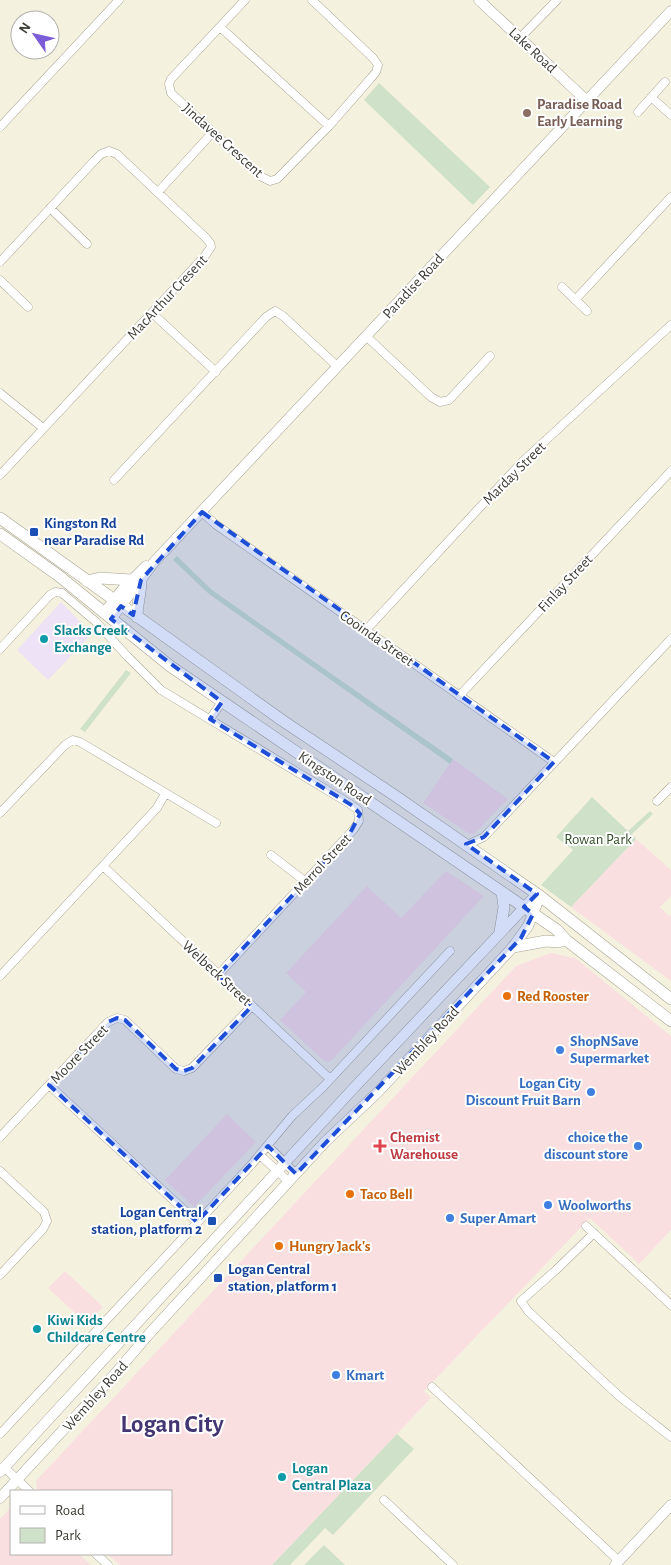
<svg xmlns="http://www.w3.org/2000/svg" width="671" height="1565" viewBox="0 0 671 1565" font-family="'Alegreya Sans',sans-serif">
	<rect width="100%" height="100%" fill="#f5f1df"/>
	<path fill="#fadfe1" d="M453,759L508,799L474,834L468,833L423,803Z
		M636,839L671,870V896L660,907L669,916L671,915V981L571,907Z
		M446,871L484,896L332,1060L329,1062L324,1061L280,1020L306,992L286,973L367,886L401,918Z
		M551,953L575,958L671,1036V1230L639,1264L590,1218L424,1391L431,1398L272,1565H120L107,1554H171V1491H40L37,1489L36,1481L516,966Z
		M227,1114L256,1142L194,1207L165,1180Z
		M65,1271L103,1307L87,1324L48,1288Z
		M11,1507V1554H79L91,1565H0V1519Z"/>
	<path fill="#ede2f6" d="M61,602L92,634L48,680L17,650Z"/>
	<path fill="#cfe2c9" d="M379,83L490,187L473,205L364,100Z
		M177,556L212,590L453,759L450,764L209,594L173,560Z
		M126,670L131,673L85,732L80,729Z
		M592,797L628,831L650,811L653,814L632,834L636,839L571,907L541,885L573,850L556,837Z
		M397,1434L414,1449L333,1535L325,1528L290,1565H272Z
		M324,1545L345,1565H304Z"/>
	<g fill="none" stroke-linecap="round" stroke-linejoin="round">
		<defs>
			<path id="street" d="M245,0L171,79L169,84L171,93L260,176L270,181L277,179L329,126L371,78L376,72L378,65L373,58L312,0
				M220,27L329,126
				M520,38L557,0
				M651,97L671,115
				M638,112L665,82
				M0,127L119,0
				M158,192L213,132
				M50,208L87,244
				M0,262L95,160L101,154L109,151L117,154L206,238L210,243L211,247L204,257L0,475
				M0,280L28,307
				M562,287L587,311
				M575,300L671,197
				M152,313L216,372
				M366,336L431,397L440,402L449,400L490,356
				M0,393L43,428
				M114,480L266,317L275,311L283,316L338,367
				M202,512L215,524L554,762
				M366,630L521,463L671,325
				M0,649L50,595L55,592L62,593L95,621L128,657L161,690L350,804L358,810L359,821L354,829L218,975
				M459,696L671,471
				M210,719L222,702
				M657,801L671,787
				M0,813L65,745L73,740L80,742L216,823
				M467,845L484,837L671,639
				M271,855L306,882
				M103,866L330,1079
				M0,976L157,808L165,794
				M49,1085L197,1222
				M0,1137L108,1022L117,1018L125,1020L176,1069L184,1071L192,1068L252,1006
				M268,1146L296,1174
				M260,1155L289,1182
				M0,1171L44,1212L47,1221L43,1229L0,1275
				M586,1226L671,1305
				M594,1233L556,1270L521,1301L528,1311L619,1396L671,1437
				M432,1387L619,1561
				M0,1434L252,1164L292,1116L323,1087L450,951
				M4,1467L29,1491
				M384,1500L453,1565
				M96,1554L108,1565"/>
			<path id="secondary" d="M479,0L587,101
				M104,613L122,590L146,566
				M111,619L155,561L671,11
				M0,1472L351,1091L537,894
				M0,1498L114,1375L149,1334L325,1142L378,1092L513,947L528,926L540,896
				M615,1565L671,1505"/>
			<path id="primary" d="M0,518L283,721L394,795L540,896L671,999
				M0,534L59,576L170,666L502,892L557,930L566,940L671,1021
				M87,581L100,578L131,580
				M137,617C137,604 141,593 141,580
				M500,932L504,907L502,892
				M513,947L546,941L558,942L566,940"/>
		</defs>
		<use href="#street" stroke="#a7a392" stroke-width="9"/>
		<use href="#secondary" stroke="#a7a392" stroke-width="11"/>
		<use href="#primary" stroke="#a7a392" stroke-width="12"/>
		<use href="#street" stroke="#fff" stroke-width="8"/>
		<use href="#secondary" stroke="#fff" stroke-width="10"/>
		<use href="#primary" stroke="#fff" stroke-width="11"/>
	</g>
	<path fill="#1d4ed8" fill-opacity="0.2" stroke="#1d4ed8" stroke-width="4" stroke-dasharray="10 6" stroke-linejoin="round" d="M202,512L554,762L484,837L466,844L537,894L524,907L533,914L521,938L296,1174L268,1146L197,1222L49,1085L108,1022L117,1018L125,1020L176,1069L184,1071L192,1068L252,1006L218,975L349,835L360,814L353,806L210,719L222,702L111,619L121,606L133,615L141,580Z"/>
	<circle fill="#8d6e63" stroke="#fff" stroke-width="2" cx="527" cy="113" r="5"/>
	<g fill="#1a4fb4" stroke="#fff" stroke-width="2">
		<rect x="29" y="527" width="10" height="10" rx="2.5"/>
		<rect x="207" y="1216" width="10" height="10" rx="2.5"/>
		<rect x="213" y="1273" width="10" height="10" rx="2.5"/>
	</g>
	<g fill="#0f9aa8" stroke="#fff" stroke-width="2">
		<circle cx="44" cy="639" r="5"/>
		<circle cx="37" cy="1329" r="5"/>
		<circle cx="282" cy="1477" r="5"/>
	</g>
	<g fill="#e8710a" stroke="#fff" stroke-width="2">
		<circle cx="507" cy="996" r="5"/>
		<circle cx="350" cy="1194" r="5"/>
		<circle cx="279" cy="1246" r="5"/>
	</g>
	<g fill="#3f7fe0" stroke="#fff" stroke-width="2">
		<circle cx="560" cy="1050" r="5"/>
		<circle cx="591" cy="1092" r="5"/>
		<circle cx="638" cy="1146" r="5"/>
		<circle cx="548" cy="1205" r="5"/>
		<circle cx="450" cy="1218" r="5"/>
		<circle cx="336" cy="1375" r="5"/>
	</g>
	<path fill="#e0444e" stroke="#fff" stroke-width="2" d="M377.5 1138.5h5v5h5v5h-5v5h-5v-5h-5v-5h5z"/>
	<g text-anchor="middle" stroke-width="4" stroke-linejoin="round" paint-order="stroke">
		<g font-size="15" fill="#3c3b34" stroke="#fff">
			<text transform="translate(533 50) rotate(43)" y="5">Lake Road</text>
			<text transform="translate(223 140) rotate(42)" y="5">Jindavee Crescent</text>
			<text transform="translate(413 286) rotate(-47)" y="5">Paradise Road</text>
			<text transform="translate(167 297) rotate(-47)" y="5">MacArthur Cresent</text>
			<text transform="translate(514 473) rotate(-45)" y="5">Marday Street</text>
			<text transform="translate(565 583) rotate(-47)" y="5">Finlay Street</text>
			<text transform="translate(377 638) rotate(35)" y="5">Cooinda Street</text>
			<text transform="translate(335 778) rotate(34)" y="5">Kingston Road</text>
			<text transform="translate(322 864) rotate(-47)" y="5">Merrol Street</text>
			<text transform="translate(217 973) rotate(43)" y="5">Welbeck Street</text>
			<text transform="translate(426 1041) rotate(-47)" y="5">Wembley Road</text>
			<text transform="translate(79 1054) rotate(-46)" y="5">Moore Street</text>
			<text transform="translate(95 1396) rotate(-48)" y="5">Wembley Road</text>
		</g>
		<g font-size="15" font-weight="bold" fill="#785e54" stroke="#fff" text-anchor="start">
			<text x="537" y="109">Paradise Road<tspan x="537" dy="17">Early Learning</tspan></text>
		</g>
		<g font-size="15" font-weight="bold" fill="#164399" stroke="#fff" text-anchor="start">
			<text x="44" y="528">Kingston Rd<tspan x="44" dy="17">near Paradise Rd</tspan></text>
			<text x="202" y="1217" text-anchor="end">Logan Central<tspan x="202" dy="17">station, platform 2</tspan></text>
			<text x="228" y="1274">Logan Central<tspan x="228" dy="17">station, platform 1</tspan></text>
		</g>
		<g font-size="15" font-weight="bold" fill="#0d838f" stroke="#fff" text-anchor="start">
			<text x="54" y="635">Slacks Creek<tspan x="54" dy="17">Exchange</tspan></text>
			<text x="47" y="1325">Kiwi Kids<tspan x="47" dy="17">Childcare Centre</tspan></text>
			<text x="292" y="1473">Logan<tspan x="292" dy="17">Central Plaza</tspan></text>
		</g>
		<g font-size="15" fill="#334f28" stroke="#fff">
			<text x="598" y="844">Rowan Park</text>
		</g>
		<g font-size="15" font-weight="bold" fill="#c56008" stroke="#fff" text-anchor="start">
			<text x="517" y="1001">Red Rooster</text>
			<text x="360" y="1199">Taco Bell</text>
			<text x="289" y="1251">Hungry Jack's</text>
		</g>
		<g font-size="15" font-weight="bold" fill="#366cbe" stroke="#fff" text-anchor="start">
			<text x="570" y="1046">ShopNSave<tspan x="570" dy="17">Supermarket</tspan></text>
			<text x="581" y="1088" text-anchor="end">Logan City<tspan x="581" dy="17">Discount Fruit Barn</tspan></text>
			<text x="628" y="1142" text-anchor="end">choice the<tspan x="628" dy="17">discount store</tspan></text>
			<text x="558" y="1210">Woolworths</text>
			<text x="460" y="1223">Super Amart</text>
			<text x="346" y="1380">Kmart</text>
		</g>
		<g font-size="15" font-weight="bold" fill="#be3a42" stroke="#fff" text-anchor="start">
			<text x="390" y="1142">Chemist<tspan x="390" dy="17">Warehouse</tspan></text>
		</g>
		<g font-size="25" font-weight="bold" fill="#433672" stroke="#fff">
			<text x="172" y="1432">Logan City</text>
		</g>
	</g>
	<rect x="10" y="1490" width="162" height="65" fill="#ffffff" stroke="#b1b1ae"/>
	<rect x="20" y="1506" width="25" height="8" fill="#ffffff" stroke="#b1b1ae"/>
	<text x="55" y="1515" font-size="15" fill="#3c3b34">Road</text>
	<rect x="20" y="1528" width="25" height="15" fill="#cfe2c9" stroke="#b1b1ae"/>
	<text x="55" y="1540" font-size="15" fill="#3c3b34">Park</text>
	<g transform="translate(35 35) rotate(304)"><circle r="24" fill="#ffffff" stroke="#b1b1ae"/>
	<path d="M0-4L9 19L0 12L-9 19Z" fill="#7b5dd8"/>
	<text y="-8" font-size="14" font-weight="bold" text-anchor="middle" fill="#3c3b34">N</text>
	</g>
</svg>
